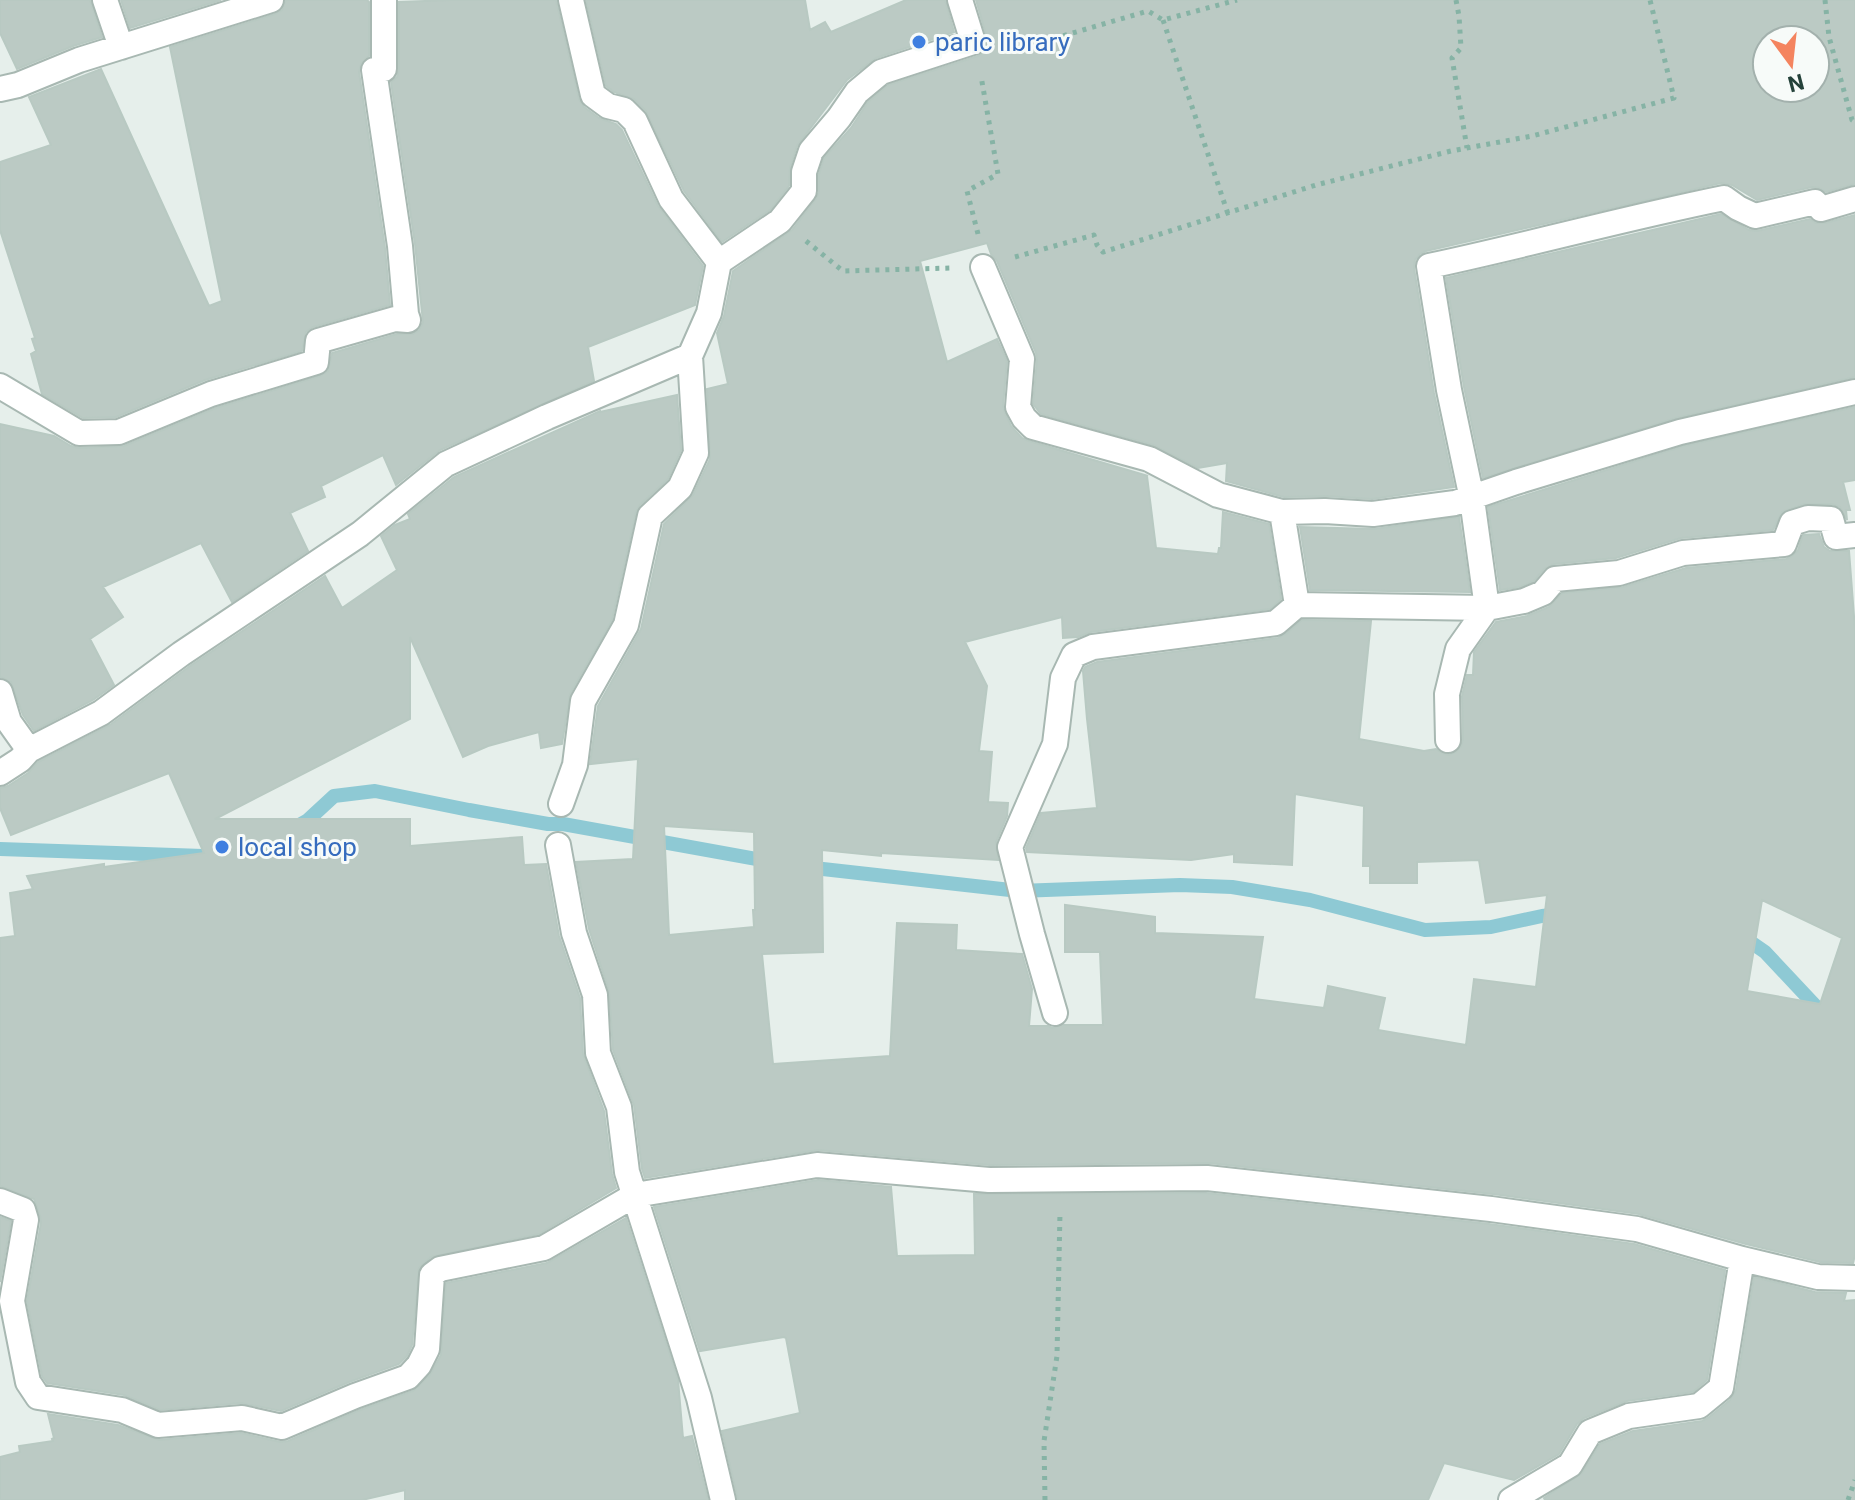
<svg xmlns="http://www.w3.org/2000/svg" width="1855" height="1500" viewBox="0 0 1855 1500" font-family="Roboto,sans-serif">
	<rect width="100%" height="100%" fill="#e6efeb"/>
	<g fill="none" stroke-linecap="round" stroke-linejoin="round">
		<path stroke="#8ec9d4" stroke-width="14" d="M292,829L308,820L334,796L375,791L469,810L548,824H563L773,862
			M0,849L203,856
			M805,867L1019,891L1180,885L1232,887L1310,900L1425,930L1491,927L1542,916L1561,914
			M1739,934L1765,952L1825,1016"/>
	</g>
	<path fill="#bbcac4" stroke="#b8c9c2" stroke-width="2" fill-rule="evenodd" d="M0,0H90L102,37L73,46L17,69L0,33Z
		M121,0H221L130,28Z
		M286,0H367L369,2V56L361,64L359,72L385,248L390,305L313,327L306,332L302,351L205,380L116,417L83,418L42,394L31,354L36,351L32,339L35,338L0,230V162L51,145L29,97L101,69L209,306L222,301L170,47L275,14L282,10Z
		M451,0H556L579,99L584,107L599,118L616,124L622,130L658,206L703,266L695,305L588,347L594,381L440,450L396,485L383,455L321,486L325,497L290,513L308,551L232,602L201,543L103,587L123,617L90,639L114,685L93,700L34,731L23,715L11,682L0,677V424L54,436L71,446L79,448L124,446L216,408L320,376L328,371L332,353L397,334H413L419,330L423,322L415,244L391,82L397,77L399,69V2Z
		M586,0H805L810,30L825,22L831,32L906,0H945L954,32L876,58L847,80L797,146L790,168L789,186L770,210L722,242L684,191L646,111L634,99L614,92L606,86Z
		M976,0H1855V184L1826,192L1819,188L1812,187L1757,200L1732,185L1721,183L1426,251L1420,254L1415,260L1414,268L1434,393L1454,487L1372,499L1326,496L1284,497L1226,481L1227,463L1198,468L1153,445L1041,414L1033,404L1037,360L1036,353L997,261L991,254L987,243L920,261L947,362L997,339L1007,361L1003,406L1005,413L1011,426L1022,438L1029,441L1148,476H1147L1156,548L1218,554L1219,548H1221L1223,512L1269,524L1281,599L1270,609L1091,632L1078,637L1063,638L1062,617L965,642L987,686L979,751L992,752L988,802L1008,803L1007,816L996,842L998,860L881,853V856L822,850L823,952L762,954L773,1064L890,1056L897,923L957,925L956,950L1022,954L1032,989L1029,1026H1048L1052,1028L1063,1025H1103L1100,952H1065V905L1155,917V933L1263,937L1254,999L1324,1008L1328,986L1385,998L1378,1030L1466,1045L1474,979L1536,987L1547,895L1486,903L1479,860L1417,862V883H1370V866H1363L1364,806L1295,794L1292,865L1234,862V854L1191,860L1027,852L1026,848L1041,813L1097,808L1087,719L1083,671L1085,667L1097,662L1278,638L1286,634L1302,620L1371,621L1359,739L1424,751L1436,749L1442,753L1449,755L1456,752L1461,746L1463,740L1462,696L1467,675H1473L1474,652L1496,622L1527,616L1549,607L1562,593L1623,587L1686,568L1786,559L1792,556L1798,550L1803,535L1819,534L1824,547L1830,551H1849L1855,629V1255L1853,1263L1820,1262L1746,1244L1639,1214L1493,1194L1209,1163L990,1165L818,1150L645,1178L642,1169L634,1105L613,1050L609,991L589,929L576,862L633,859L638,759L590,764L598,706L641,629L664,524L693,495L710,459L707,389L728,384L717,333L724,316L733,271L792,230L816,199L819,191V174L824,158L851,128L868,102L888,85L978,56L985,51L988,44L987,38ZM1767,40H1815V88H1767ZM664,826L754,832L755,910H753L754,927L669,935ZM1762,900L1842,938L1820,1004L1747,991Z
		M1721,214L1749,230L1757,231L1810,219L1816,223H1825L1855,215V377L1676,418L1483,478L1464,387L1446,278Z
		M677,395L681,450L668,479L640,505L636,512L612,620L570,694L562,744L541,748L539,732L488,746L463,757L410,637V719L215,819H410V846L522,837L524,865L546,864L559,936L580,998L583,1054L604,1111L612,1174L616,1188L539,1234L431,1257L419,1268L412,1345L407,1356L399,1364L349,1382L281,1411L241,1403L160,1410L124,1395L47,1383L42,1376L27,1301L41,1223L40,1216L34,1199L0,1186V938L15,936L10,893L33,889L27,876L104,864V867L204,853L169,773L11,835L0,808V788L8,786L28,773L38,762L110,725L190,666L325,576L342,608L397,570L381,536L395,525L410,519L408,514L454,477L600,411V412Z
		M1855,407V480L1843,482L1850,510H1846L1847,520L1840,507L1832,504H1804L1782,512L1773,530L1681,538L1616,558L1554,564L1544,569L1534,581L1520,587L1500,590L1488,507L1684,446Z
		M1459,517L1470,592L1310,590L1300,527L1375,529Z
		M818,1180L891,1187L897,1256L975,1255L974,1194L1206,1193L1489,1224L1634,1244L1725,1270L1707,1380L1693,1392L1627,1401L1584,1418L1577,1424L1559,1454L1514,1480L1444,1463L1428,1500H738L722,1431L800,1413L786,1338L784,1337L700,1351L654,1207Z
		M0,1217L11,1221L0,1282Z
		M626,1218L678,1380L683,1438L692,1436L708,1500H405V1490L362,1500H0V1457L20,1452L19,1446L53,1441L52,1439L54,1438L48,1414L118,1425L159,1440L241,1433L280,1442L288,1441L360,1410L413,1391L430,1375L441,1355L446,1283L547,1263Z
		M1754,1277L1815,1292L1846,1293L1844,1301L1855,1300V1500H1545L1544,1498L1582,1473L1600,1444L1633,1431L1702,1421L1708,1418L1730,1400L1736,1390Z"/>
	<g fill="none" stroke-linecap="round" stroke-linejoin="round">
		<defs>
			<path id="minor" d="M105,0L121,47
				M0,89L18,85L79,60L271,0
				M719,262L780,221L804,191V172L811,151L839,118L857,92L881,72L973,42L960,0
				M983,267L1022,359L1018,407L1024,418L1033,427L1149,459L1218,495L1282,512L1297,605
				M0,386L79,433L119,432L211,394L316,362L318,341L395,319L408,320L406,314L400,246L374,70L384,69V0
				M1282,512L1325,511L1373,514L1455,503L1516,482L1680,432L1855,392
				M0,692L9,722L29,750L101,713L181,654L360,534L446,464L547,417L690,356
				M1448,740L1447,694L1458,649L1487,608L1472,499L1449,390L1429,266C1528,245 1625,218 1724,198L1738,208L1755,216L1815,202L1821,209L1855,199
				M0,773L20,760L29,750
				M561,804L575,765L583,701L626,625L650,516L680,488L696,453L690,356L709,313L719,262L671,199L635,121L624,110L608,106L593,95L571,0
				M558,845L574,933L595,995L598,1053L619,1107L627,1172L699,1398L723,1500
				M1055,1013L1032,934L1010,847L1055,744L1063,678L1074,655L1093,647L1276,623L1297,605L1487,608L1524,601L1543,593L1555,579L1619,573L1683,553L1784,544L1792,523L1808,518L1831,519L1836,537L1855,535
				M0,1201L23,1210L26,1220L12,1301L28,1382L38,1397L122,1410L158,1425L242,1418L282,1427L355,1396L408,1377L419,1365L427,1349L432,1275L440,1269L544,1248L635,1195L817,1165L989,1180L1207,1178L1491,1209L1637,1229L1742,1259L1818,1277L1855,1278
				M1511,1500L1570,1465L1590,1432L1629,1416L1699,1406L1721,1388L1742,1259"/>
		</defs>
		<use href="#minor" stroke="#a8b8b2" stroke-width="28"/>
		<path stroke="#86b3a5" stroke-width="5" stroke-dasharray="4 6" stroke-linecap="butt" d="M1456,0L1459,16L1461,48L1452,58L1467,148
			M1825,0L1829,37L1852,120L1855,122
			M1163,20L1228,214
			M1005,50L1052,39L1148,11L1163,20L1237,0
			M978,234L967,191L998,174L981,76
			M806,241L843,271L950,268
			M1015,257L1094,235L1097,245L1103,252L1316,185L1451,151L1532,136L1674,98L1650,0
			M1045,1500L1044,1441L1057,1356L1060,1212
			M1848,1500L1855,1480"/>
		<use href="#minor" stroke="#fff" stroke-width="24"/>
	</g>
	<g fill="#3f7fe0" stroke="#f7fbf9" stroke-width="3">
		<circle cx="919" cy="42" r="8"/>
		<circle cx="222" cy="847" r="8"/>
	</g>
	<g text-anchor="middle" stroke-width="6" stroke-linejoin="round" paint-order="stroke">
		<g font-size="26" fill="#366cbe" stroke="#f7fbf9" text-anchor="start">
			<text x="935" y="51">paric library</text>
			<text x="238" y="856">local shop</text>
		</g>
	</g>
	<g transform="translate(1791 64) rotate(165)"><circle r="38" fill="#f7fbf9" stroke="#a3b1ad" stroke-width="2"/>
	<path d="M0-6L14 30L0 20L-14 30Z" fill="#f4845f"/>
	<text y="-12" font-size="22" font-weight="bold" text-anchor="middle" fill="#24423a">N</text>
	</g>
</svg>
